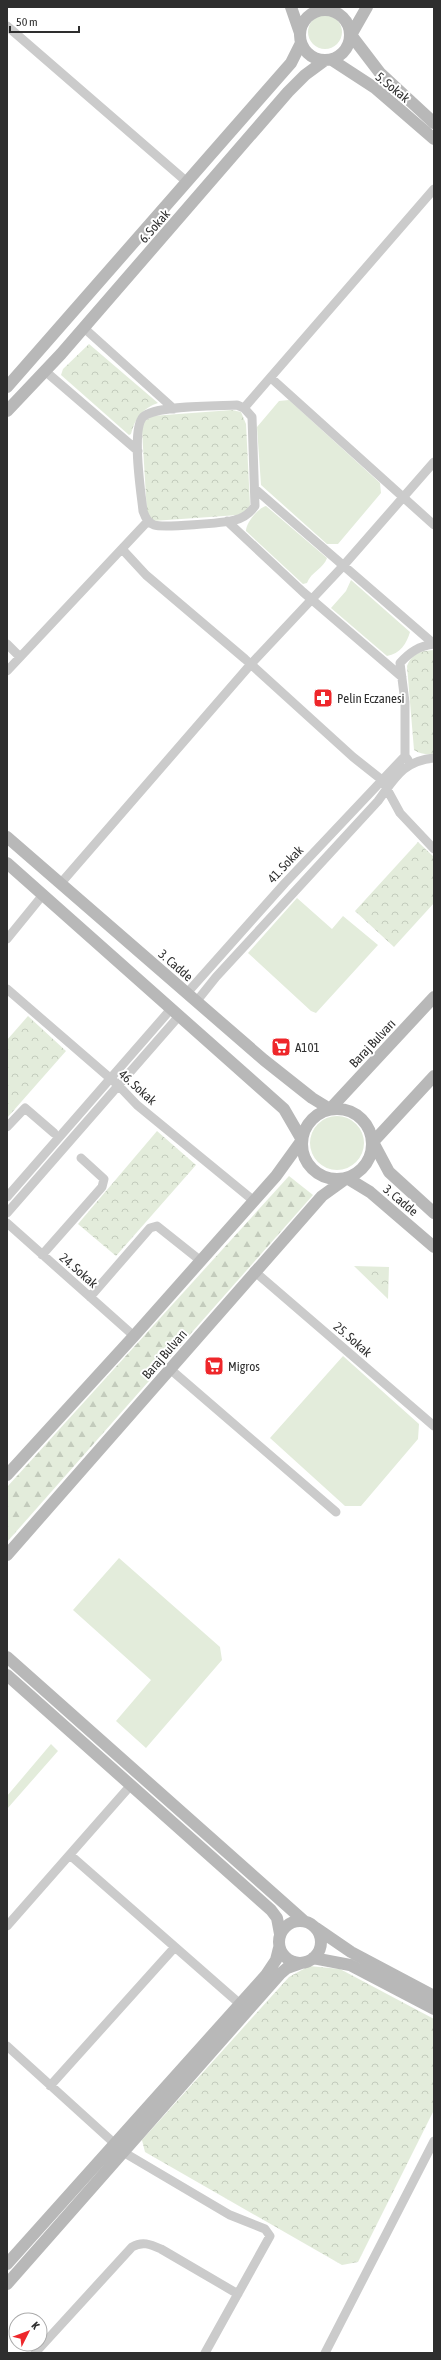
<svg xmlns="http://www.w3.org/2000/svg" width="441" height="2360" viewBox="0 0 441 2360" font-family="'Asap Condensed',sans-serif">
	<defs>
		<pattern id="forest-firs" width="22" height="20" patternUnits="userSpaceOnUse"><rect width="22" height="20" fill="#e3ecdb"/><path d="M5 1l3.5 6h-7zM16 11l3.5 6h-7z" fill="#c3cbbc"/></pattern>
		<pattern id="park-crowns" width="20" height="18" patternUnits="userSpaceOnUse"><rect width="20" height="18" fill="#e3ecdb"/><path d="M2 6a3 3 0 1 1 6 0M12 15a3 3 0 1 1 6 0" fill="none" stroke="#c3cbbc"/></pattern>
	</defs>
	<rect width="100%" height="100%" fill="#fff"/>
	<path fill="#e3ecdb" d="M308 32a17 17 0 1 1 34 0a17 17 0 1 1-34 0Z
		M289,400L380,483L381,493L338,544H327L261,485L257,427L279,401Z
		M266,506L327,558C324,568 311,572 307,583L303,584L246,531C246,523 258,508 266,506Z
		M351,580L410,632C407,643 400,654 387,656L331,608L346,591Z
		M297,898L332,929L343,916L378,945L316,1013L311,1011L248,953Z
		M310 1143a27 27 0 1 1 54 0a27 27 0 1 1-54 0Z
		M343,1356L419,1424L418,1439L361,1506H345L270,1438Z
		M119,1558L220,1647L222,1660L146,1748L116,1721L151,1680L73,1610Z
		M51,1744L58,1751L7,1809V1796Z"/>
	<path fill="url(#forest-firs)" d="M289,1176L313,1195L7,1542V1487Z"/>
	<path fill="url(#park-crowns)" d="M89,344L158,403C143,408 135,418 131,434L129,435L61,375L63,369Z
		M232,410L241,412L246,424L250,505L246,512L238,515L153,521L147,513L142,430L144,422L152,416Z
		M434,650V754C427,755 420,754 414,750L407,666C412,653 421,651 434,650Z
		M418,842L434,857V903L394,947L355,911Z
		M28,1016L66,1051L7,1118V1040Z
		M157,1131L196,1165L116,1256L78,1224Z
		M354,1266L389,1267L388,1299Z
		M309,1966L340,1969L434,2019V2110L358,2262L342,2265L145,2152L142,2140L289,1977Z"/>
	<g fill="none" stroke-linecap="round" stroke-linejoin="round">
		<path stroke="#cbcbcb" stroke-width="9" d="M7,26L187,182
			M84,328L174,409
			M45,371L138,451
			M271,378L434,525
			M237,405L244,408L252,417L255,506C250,513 244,518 235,520C224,523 163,528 154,525C148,523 145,517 143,511C141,492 131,430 143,417C155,405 219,406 237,405Z
			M244,408L434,189
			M255,489L434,644
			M227,521L303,592L402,677
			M122,549L146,575L245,659L353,757L382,780L400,813L434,849
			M7,644L20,657
			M7,671L148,521
			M408,760L405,756V702L400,663C410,652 419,646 434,644
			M61,883L251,664L344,565L434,462
			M7,939L42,896
			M7,989L118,1085L137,1105L254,1201
			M187,993L285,883L405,756
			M196,1002L216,977L378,801C395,778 403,761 434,758
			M7,1127L25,1108L54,1133
			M7,1197L171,1009
			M7,1213L179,1016
			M7,1223L134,1336
			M42,1255L102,1187L104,1179L81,1158
			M254,1271L434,1426
			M90,1297L150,1228L157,1226L201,1261
			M170,1369L336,1512
			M70,1855L240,2004
			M7,1926L131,1785
			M7,2046L125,2153L230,2215L265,2229L270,2236L205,2353
			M50,2086L175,1947
			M35,2353L132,2247C142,2241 150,2244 161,2249L238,2294
			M325,2353L434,2141"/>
		<path stroke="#b8b8b8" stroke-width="12" d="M291,7L300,33
			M367,7L351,35L380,73L434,123
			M300 35a25 25 0 1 1 50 0a25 25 0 1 1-50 0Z
			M332,60L375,88L434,139
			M7,387L291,63L301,43
			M7,411L61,354L288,92L305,75L324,61
			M7,837L264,1060L312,1098L330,1109L434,997
			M7,863L284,1109L302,1140L276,1176L134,1336L7,1475
			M434,1076L373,1142L389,1172L434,1213
			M302 1144a35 35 0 1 1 70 0a35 35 0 1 1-70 0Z
			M7,1555L322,1196L347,1178L370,1192L434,1247
			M7,1657L304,1921
			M7,1675L271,1910L277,1918L280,1934
			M279 1942a21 21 0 1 1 42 0a21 21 0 1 1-42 0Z
			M316,1928L351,1952L434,1996
			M313,1958L350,1965L434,2009
			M7,2264L266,1975L276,1960L279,1948
			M7,2284L280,1974L287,1968L301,1963"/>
	</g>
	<defs>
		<symbol id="pharmacy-square" viewBox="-11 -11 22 22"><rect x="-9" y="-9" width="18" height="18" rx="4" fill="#ee272b" stroke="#fff"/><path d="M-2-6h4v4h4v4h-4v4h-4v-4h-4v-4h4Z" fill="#fff"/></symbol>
		<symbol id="supermarket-square" viewBox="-11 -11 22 22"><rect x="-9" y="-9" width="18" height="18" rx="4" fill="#ee272b" stroke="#fff"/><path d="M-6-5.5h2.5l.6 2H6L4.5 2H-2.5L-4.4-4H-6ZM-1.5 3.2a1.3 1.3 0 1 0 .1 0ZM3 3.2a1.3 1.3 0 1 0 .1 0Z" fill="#fff"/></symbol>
	</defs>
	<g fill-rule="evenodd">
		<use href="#pharmacy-square" x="312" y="687" width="22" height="22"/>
		<use href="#supermarket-square" x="270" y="1036" width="22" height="22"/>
		<use href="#supermarket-square" x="203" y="1355" width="22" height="22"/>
	</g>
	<g text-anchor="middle" stroke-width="4" stroke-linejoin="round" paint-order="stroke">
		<g font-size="13" fill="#2e2e2e" stroke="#fff">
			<text transform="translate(393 87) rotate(39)" y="5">5. Sokak</text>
			<text transform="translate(154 226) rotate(-49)" y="5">6. Sokak</text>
			<text transform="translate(285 864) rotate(-47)" y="5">41. Sokak</text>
			<text transform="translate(176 965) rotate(41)" y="5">3. Cadde</text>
			<text transform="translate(372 1043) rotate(-47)" y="5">Baraj Bulvarı</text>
			<text transform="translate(138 1087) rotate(42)" y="5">46. Sokak</text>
			<text transform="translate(401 1200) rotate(40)" y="5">3. Cadde</text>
			<text transform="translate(79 1270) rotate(41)" y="5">24. Sokak</text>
			<text transform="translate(353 1339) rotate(41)" y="5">25. Sokak</text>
			<text transform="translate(164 1354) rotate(-49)" y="5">Baraj Bulvarı</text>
		</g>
		<g font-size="13" fill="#2e2e2e" stroke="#fff" text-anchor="start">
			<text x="337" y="703">Pelin Eczanesi</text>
			<text x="295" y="1052">A101</text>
			<text x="228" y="1371">Migros</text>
		</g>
	</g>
	<rect width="441" height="2360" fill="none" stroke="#2e2e2e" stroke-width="16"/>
	<g transform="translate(28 2332) rotate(48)"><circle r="19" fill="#ffffff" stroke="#ababab"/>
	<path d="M0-3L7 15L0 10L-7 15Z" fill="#ee272b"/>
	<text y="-6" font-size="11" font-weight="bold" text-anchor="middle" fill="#2e2e2e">K</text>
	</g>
	<path d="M10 26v6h69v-6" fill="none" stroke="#2e2e2e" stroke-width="2"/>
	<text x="16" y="26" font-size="12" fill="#2e2e2e" stroke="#ffffff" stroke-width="3" paint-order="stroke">50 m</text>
</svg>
